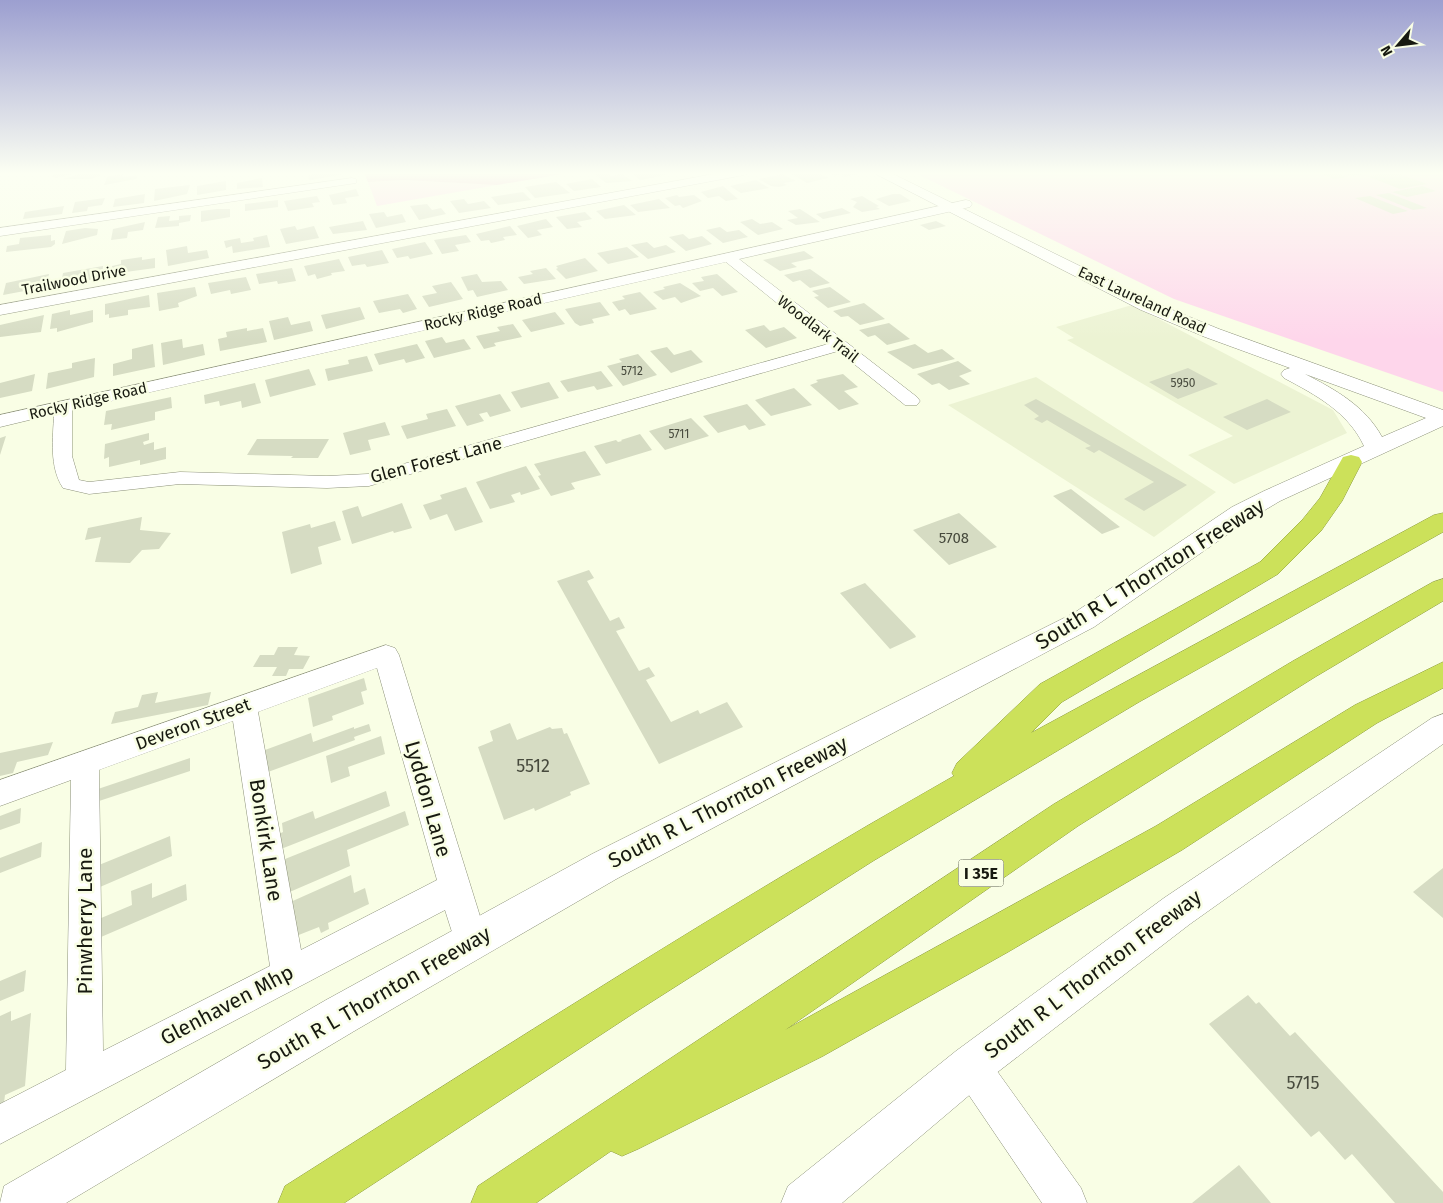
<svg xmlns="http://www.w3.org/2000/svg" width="1443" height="1203" viewBox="0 0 1443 1203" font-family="'Fira Sans',sans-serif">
	<rect width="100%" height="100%" fill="#f9fee5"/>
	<path fill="#ecf3d3" d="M1132,305L1333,410L1347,433L1234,484L1188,455L1233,436L1067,340L1074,338L1056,327Z
		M1036,377L1216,492L1154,537L948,405Z"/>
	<path fill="#fed6eb" d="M913,172H1443V392L1174,299Z
		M404,180L497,185L377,206L368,182Z"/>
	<path fill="#e99dc9" d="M364,172H574L497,185L404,180L368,182Z"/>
	<path fill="#d6dcc3" d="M64,172L77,173L56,178L50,176Z
		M84,172H99L97,174L103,175L90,179H64Z
		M313,172H340L341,175L309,180L308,175L313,174Z
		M607,172L611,176L622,174L632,181L606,183L593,173Z
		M662,172L666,175L640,180L632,173Z
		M794,172H818L828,178L807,183L790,173Z
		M828,172H854L858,174L845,177L841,174L835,176Z
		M1317,172H1335L1347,177L1334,179Z
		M1342,172H1371V173L1352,176Z
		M1394,172L1427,184L1400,189L1367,176Z
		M124,174L122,177L138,175L136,179L104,185L108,176Z
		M783,174L796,181L783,183L787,185L779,187L771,186L759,179Z
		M262,178L263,187L237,189V183Z
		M592,179L601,187L574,191L566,184Z
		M756,180L769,188L741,193L730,186Z
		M226,181V190L197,195V186Z
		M556,182L570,193L535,198L525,187Z
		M190,185L187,194L154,201L155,189Z
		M723,186L738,199L726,201L719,196L708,198L701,192Z
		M1422,186L1436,191L1407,197L1392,192Z
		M356,189L359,196L345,198L347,203L333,205L329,195Z
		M523,192L531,200L498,205L491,197Z
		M1389,193L1427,208L1413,210L1376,195Z
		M145,194L144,203L113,207L115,199Z
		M893,194H900L911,201L889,206L876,199Z
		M677,195L679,197L694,195L702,201L683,208L680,205L675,206L665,198Z
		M317,196L320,202L312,203L314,207L288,211L284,201Z
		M862,196L879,206L876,207L880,209L862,212L853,207L857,202L850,199Z
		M1370,196L1408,211L1393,214L1355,198Z
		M105,198L102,205L88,207L87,211L72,213L75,202Z
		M464,199L468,204L484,201L491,208L459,213L450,201Z
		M659,199L670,208L638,212L630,205Z
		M278,200V207L245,211V204Z
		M427,204L432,210L441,208L446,214L419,220L410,206Z
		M624,205L636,215L605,219L596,211Z
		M64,206L62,214L23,219L25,212Z
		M842,208L851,213L823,219L816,214Z
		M217,209H230V217L201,222V211Z
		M800,209L820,222L796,225L787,220L798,218L788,211Z
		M384,212L387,217L402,214L406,222L376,228L369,214Z
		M585,212L592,219L577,222L582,227L567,229L556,217Z
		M191,215L190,221L179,223V226L155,228L158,217L170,216L169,221L179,220V216Z
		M546,219L553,227L537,230L542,235L528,238L517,226Z
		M752,219L760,224L772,222L783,229L758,235L740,222Z
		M363,221L367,230L333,234L329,227Z
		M936,221L946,226L929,230L920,225Z
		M145,222L143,230L128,232L127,238L111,240L113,229Z
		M295,226L297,230L314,226L319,238L286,244L280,229Z
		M510,226L517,235L503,237L505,240L491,243L489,240L481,241L476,234Z
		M720,227L727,232L739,230L748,237L723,243L706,230Z
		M85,228L98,229L97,235L62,244L66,231Z
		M683,234L689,239L702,236L712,244L686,251L669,237Z
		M51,235V241L55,240V244L51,247L6,252L7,246L19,244L20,238Z
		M267,235L270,247L233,253L232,246L226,248L224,241L240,238L241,243L254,241L253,238Z
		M466,235L471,242L455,245L459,251L442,254L434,240Z
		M425,242L433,254L410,259L408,256L397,258L392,249Z
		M647,242L654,248L666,245L676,252L648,259L631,245Z
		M187,246L188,253L207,250L209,258L168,266L166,250Z
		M627,247L639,257L608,264L597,253Z
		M382,250L389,263L367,267L365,264L352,266L348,257Z
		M804,251L814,258L791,263L797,267L780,271L763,260Z
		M142,257V260L155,258V268L111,274L112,266L121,264V260Z
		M585,258L598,271L566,279L556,269L558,268L556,266Z
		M339,259L345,271L331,273L332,275L317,279L315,274L308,276L304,266Z
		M103,266L102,278L61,284L63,273Z
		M292,268L296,281L278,284L277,281L259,284L256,274Z
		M546,268L556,279L524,284L518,277L533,274L530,271Z
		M810,269L830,283L810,288L800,280L793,282L784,275Z
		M49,274L46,287L3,295L6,283Z
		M477,274L482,282L501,281L508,290L477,297L473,290L468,291L461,277Z
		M717,274L738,292L722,296L713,288L700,291L692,283L704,281L701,277Z
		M246,277L251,290L231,294L230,290L211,294L208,283Z
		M451,282L463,299L429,307L422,296L437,293L432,286Z
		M680,283L701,296L681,303L675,297L663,300L653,292L665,289L663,287Z
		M195,287L197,296L178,303L179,307L159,311L157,293Z
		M830,287L851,302L828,308L814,297L819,296L812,291Z
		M640,292L657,309L630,315L625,309L619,311L612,302L625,299L622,296Z
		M408,294L417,309L403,313L400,309L379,313L373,301Z
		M149,295L150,307L128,310V315L109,318V314L105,315V304Z
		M600,302L610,315L592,319L594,323L580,326L575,323L565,309Z
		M864,303L885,319L860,325L848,316L841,317L833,311Z
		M360,307L365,319L326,329L321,315Z
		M70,310V315L93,310V322L57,332V328L50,329L52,314Z
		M555,312L565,324L531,332L522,320Z
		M44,315L41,332L0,337V325Z
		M288,317L291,325L310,321L313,331L274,340L269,321Z
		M889,323L910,339L887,345L875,335L868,337L859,330Z
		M513,324L522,337L494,343L496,346L484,349L476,336L500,331L497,327Z
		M764,325L770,331L784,327L797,338L766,348L745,330Z
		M247,328V331L263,328L267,342L220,351L218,339L227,337L226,332Z
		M442,337L446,343L464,339L471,349L434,358L425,341Z
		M182,339L183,348L203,344L205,355L163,365L161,343Z
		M153,344L155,367L113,376V364L132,359V349Z
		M417,344L425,358L406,363L404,359L379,365L374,354Z
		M915,344L928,353L942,349L955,359L913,369L887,352Z
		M667,347L674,355L691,350L703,362L671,373L650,351Z
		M638,354L657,375L623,386L607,366L622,362L619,359Z
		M367,356L373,371L328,381L325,369L349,364L348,360Z
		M95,358L94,377L46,389L48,373L72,368V363Z
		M958,361L972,371L959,376L970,384L949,390L939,383L932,385L917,374Z
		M1188,368L1218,384L1178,399L1149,382Z
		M309,369L316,385L270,397L265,380Z
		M601,371L613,386L597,390L594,386L568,392L560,381Z
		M35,374L32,391L0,398V383Z
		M843,374L858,387L844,391L859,404L839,410L810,385L818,382L816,380Z
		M549,382L559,398L521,408L511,392Z
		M255,383L261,403L242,408L241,401L220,406L219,401L205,404L204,395Z
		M794,388L812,405L771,416L755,400Z
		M500,394L511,411L490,417L487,412L479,414L484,421L467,426L455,406Z
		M171,397L172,408L155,412V420L111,430L112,424L104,425L106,411Z
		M1036,399L1187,485L1144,511L1124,499L1154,482L1099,450L1094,453L1085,448L1091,446L1047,420L1042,423L1034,419L1039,416L1024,405Z
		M1267,399L1291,412L1247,430L1223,417Z
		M747,404L766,425L749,430L745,425L718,433L703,416Z
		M447,409L456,426L407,439L401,426L428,419L426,414Z
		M691,418L709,436L665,450L649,431Z
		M385,422L390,435L368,440L371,450L350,455L343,433Z
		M149,433V440L143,442L144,445L154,442V450L166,447V459L140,465V460L109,467V457L104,459L105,444Z
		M640,434L652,450L606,464L594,446L616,440L618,442L622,441L621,440Z
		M6,436L0,455V438Z
		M257,439H329L318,458H291L293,456L247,455Z
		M585,451L601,475L571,483L575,489L551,496L538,476L541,475L534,464Z
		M526,466L540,489L521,495L520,492L511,495L515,502L490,509L476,482Z
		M466,487L483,522L455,531L447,514L430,520L423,505L442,499L440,495Z
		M1071,489L1120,527L1102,534L1053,496Z
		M402,503L412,528L394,533L393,531L352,544L342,511L358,506L362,517Z
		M959,513L997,547L949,565L913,530Z
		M142,517L140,530L171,533L159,549L142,550L130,563L95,562L101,537L85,540L88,528Z
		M335,521L341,540L318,547L322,564L291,574L282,532L310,524L311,528Z
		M589,570L594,578L587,581L610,621L619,617L625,628L616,631L639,671L649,667L655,676L646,680L671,722L698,710L700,714L727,702L743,727L659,764L557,581Z
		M865,583L915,635L916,637L890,649L840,593Z
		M278,647H298L294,655L310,656L303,669H289L286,676H272L277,667H253L260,655H274Z
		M364,678L367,690L361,692L364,704L332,716L333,720L313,727L308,698Z
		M158,692L155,703L211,692L208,705L111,724L115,712L138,707L142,695Z
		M510,723L517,740L550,727L552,729L562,728L564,734L567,733L590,784L570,792L571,795L535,811L534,808L504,820L478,747L493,741L490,731Z
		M369,724L371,731L354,737L355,740L268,772L265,750L311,733L313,742L354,727V729Z
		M381,736L385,754L348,767L350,776L331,783L326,756Z
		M53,742L48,755L17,762L13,773L0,776V753Z
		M190,758V771L93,803L95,790Z
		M386,791L390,806L281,849L279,834L283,832L282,823L313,811L315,819Z
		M21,808L20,823L0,830V816Z
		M405,811L409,825L347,850L350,866L285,894L280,861Z
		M170,836L172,856L100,887L99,865Z
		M42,842L41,857L0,873V858Z
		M1443,868V918L1413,892Z
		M351,875L354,893L365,888L369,904L328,923L329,929L321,933L319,927L291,938L286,904Z
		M152,883V898L186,884L187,900L87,943V924L132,905L131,891Z
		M26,970L24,991L0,1001V981Z
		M1248,995L1256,1004L1259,1002L1290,1036L1295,1032L1443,1192V1203H1395L1352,1154L1345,1160L1319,1131L1311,1137L1209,1024Z
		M11,1011V1021L31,1013L25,1086L5,1095L4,1103L0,1105V1016Z
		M1239,1165L1271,1203H1192Z"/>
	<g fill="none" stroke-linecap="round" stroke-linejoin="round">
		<defs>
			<path id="minor" d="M725,172H750L744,175L0,315V305Z
				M352,178L356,179V183L0,236V228Z
				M966,200L970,201L972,204L970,207L739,259L917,397L920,401L917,405H905L838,351L369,486L327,488L180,484L89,494L63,488C49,467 53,438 54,414L0,427V415ZM726,262L828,344L368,474L327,476L180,472L89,482L79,480L72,456V410Z
				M386,645L395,648L399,655L488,942L483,954L471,959L459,954L445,910L0,1144V1104L66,1070L71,780L0,806V780ZM377,668L437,880L301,950L258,712ZM233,721L270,966L103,1051L99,770Z
				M971,1047L984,1053L1081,1188L1087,1203H1042L958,1079L952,1066L958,1053Z"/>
			<path id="secondary" d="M872,172H889L1153,302L1219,329L1443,410V426L1280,501L1250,519L1094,627L618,878L356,1030L66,1203H0L4,1186L326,1000L592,854L1074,613L1232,507L1264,491L1364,446C1348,412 1316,395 1284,378L1281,374L1284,370L1290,368L1205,337L1141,310ZM1305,374L1426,418L1382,437C1365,406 1336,390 1305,374Z
				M1443,714V744L1190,924L986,1081L842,1203H781L788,1186L956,1051L1164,898L1432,718Z"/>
			<path id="motorway" d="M1351,455L1359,457L1362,462L1342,501L1321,531L1278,574L1062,702L1031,733L1434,515L1443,513V532L1139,702L873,861L634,1013L344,1203H278L285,1186C506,1046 726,905 954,776L952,773L957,763L1040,684L1260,562L1303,519L1320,498L1343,457Z
				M1443,579V601L1315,677L1078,826L785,1030L1156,826L1355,705L1443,662V688L1377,723L1182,850L1008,952L823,1056L638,1149L622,1156L611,1151L536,1203H471L478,1186L1054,804L1293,661L1433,582Z"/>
		</defs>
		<use href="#minor" stroke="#8c917a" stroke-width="1"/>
		<use href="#secondary" stroke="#8c917a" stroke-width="1"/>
		<use href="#motorway" stroke="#8d9b40" stroke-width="1"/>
		<use href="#minor" fill="#fff" fill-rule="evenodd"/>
		<use href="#secondary" fill="#fff" fill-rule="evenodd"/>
		<use href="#motorway" fill="#cce15a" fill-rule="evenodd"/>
	</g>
	<linearGradient id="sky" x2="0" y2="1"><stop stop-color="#9c9fd0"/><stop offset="0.51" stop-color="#fcfff3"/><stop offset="1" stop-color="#fcfff3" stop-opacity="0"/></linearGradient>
	<rect width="1443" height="340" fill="url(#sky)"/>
	<g text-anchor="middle" stroke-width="5" stroke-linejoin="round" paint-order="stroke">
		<g font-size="12" fill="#474a3d">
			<text x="632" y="375">5712</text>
			<text x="1183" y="387">5950</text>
			<text x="679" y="438">5711</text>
		</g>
		<g font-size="15" fill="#171910" stroke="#f9fee5">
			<text transform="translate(74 280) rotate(-11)" y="5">Trailwood Drive</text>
			<text transform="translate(1142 300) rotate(25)" y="5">East Laureland Road</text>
			<text transform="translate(483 312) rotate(-13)" y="5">Rocky Ridge Road</text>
			<text transform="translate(818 329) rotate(38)" y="5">Woodlark Trail</text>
			<text transform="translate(88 401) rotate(-13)" y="5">Rocky Ridge Road</text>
		</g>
		<g font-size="15" fill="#474a3d">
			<text x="954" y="543">5708</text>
		</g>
		<rect fill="#f9fee5" stroke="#5b5e50" stroke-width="1" x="958.5" y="859.5" width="45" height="27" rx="4"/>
		<g font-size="16" font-weight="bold" fill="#171910">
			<text x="981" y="879">I 35E</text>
		</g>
		<g font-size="18" fill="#171910" stroke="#f9fee5">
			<text transform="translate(436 460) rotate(-15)" y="6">Glen Forest Lane</text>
			<text transform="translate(193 724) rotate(-20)" y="6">Deveron Street</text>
		</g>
		<g font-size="18" fill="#474a3d">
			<text x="533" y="772">5512</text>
			<text x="1303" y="1089">5715</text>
		</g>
		<g font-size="21" fill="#171910" stroke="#f9fee5">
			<text transform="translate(1150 574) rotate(-32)" y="7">South R L Thornton Freeway</text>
			<text transform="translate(428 799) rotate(74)" y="7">Lyddon Lane</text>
			<text transform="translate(728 802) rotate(-27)" y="7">South R L Thornton Freeway</text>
			<text transform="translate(266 840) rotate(81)" y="7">Bonkirk Lane</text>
			<text transform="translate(85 921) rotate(-90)" y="7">Pinwherry Lane</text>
			<text transform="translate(1093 974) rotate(-37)" y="7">South R L Thornton Freeway</text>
			<text transform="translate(374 998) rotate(-30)" y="7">South R L Thornton Freeway</text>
			<text transform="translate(227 1005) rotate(-28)" y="7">Glenhaven Mhp</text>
		</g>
	</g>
	<g transform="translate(1398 45) rotate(242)" stroke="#f9fee5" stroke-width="4" paint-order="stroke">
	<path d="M0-4L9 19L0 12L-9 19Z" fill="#171910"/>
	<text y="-8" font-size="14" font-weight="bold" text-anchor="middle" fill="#171910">N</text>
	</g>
</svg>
